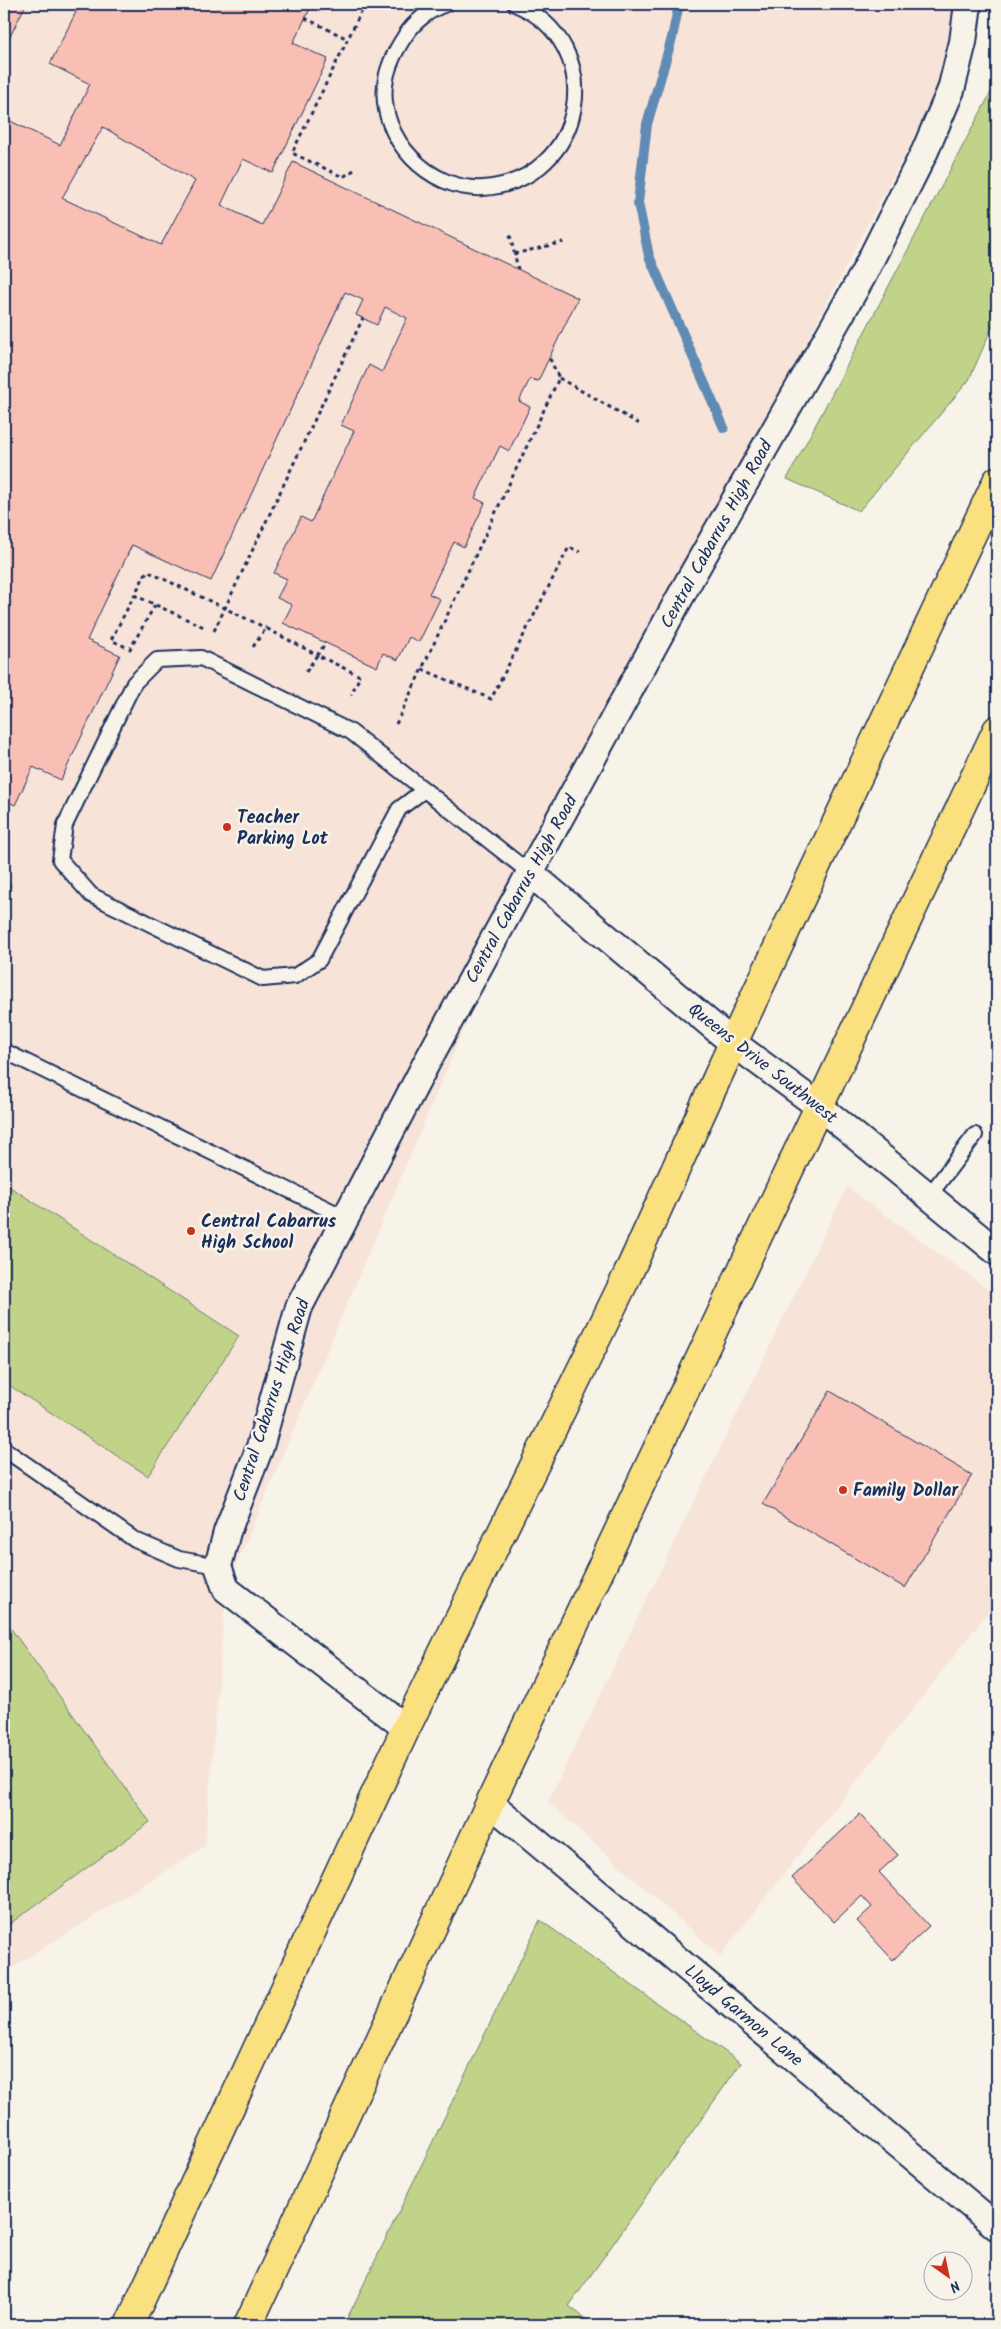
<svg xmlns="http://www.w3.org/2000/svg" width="1001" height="2329" viewBox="0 0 1001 2329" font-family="Kalam,sans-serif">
	<rect width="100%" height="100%" fill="#f7f3e8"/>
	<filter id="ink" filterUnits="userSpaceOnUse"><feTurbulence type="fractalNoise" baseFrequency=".02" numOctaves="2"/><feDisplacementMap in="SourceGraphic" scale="10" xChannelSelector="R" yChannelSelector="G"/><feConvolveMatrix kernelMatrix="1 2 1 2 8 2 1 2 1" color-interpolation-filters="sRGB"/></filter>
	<g filter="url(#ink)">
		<path fill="#f8e3d8" d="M4,4H965L963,42L530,873L226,1589L205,1846L4,1973Z
			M847,1187L997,1296V1601L720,1956L548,1802Z"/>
		<path fill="#c0d388" stroke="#6e8173" d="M997,81V316L969,380L859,511L787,479Z
			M4,1183L239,1336L148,1476L4,1382Z
			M4,1619L150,1822L4,1928Z
			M540,1920L741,2063L569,2306L594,2325H344Z"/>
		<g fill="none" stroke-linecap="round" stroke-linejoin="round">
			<path stroke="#5f8bb4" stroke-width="10" d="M679,4L672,38L647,124L638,203L649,256L724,428"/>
		</g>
		<path fill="#fabfb4" stroke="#1b2f5e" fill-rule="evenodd" d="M4,4H26L4,49Z
			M80,4H305L311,7L293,43L328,59L273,173L243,159L221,205L262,225L293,162L578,298L538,381L530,379L519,401L530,407L509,451L500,446L475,498L485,503L464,547L454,542L429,594L440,599L419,642L409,637L398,660L383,653L377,667L283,623L292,605L277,598L287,579L274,573L301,517L311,522L354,431L341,425L369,365L382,372L407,318L385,307L377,325L356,315L363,300L345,292L211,581L132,545L87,640L120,655L112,672L61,780L33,767L15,805L4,800V118L60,145L90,84L50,64ZM103,127L195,181L161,245L62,198Z
			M4,881L11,885L4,900Z
			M830,1391L972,1475L905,1588L763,1504Z
			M860,1814L898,1855L879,1872L929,1926L893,1960L857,1921L872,1907L862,1896L834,1922L792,1878Z"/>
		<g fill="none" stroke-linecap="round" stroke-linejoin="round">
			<defs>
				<path id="service" d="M446,4C430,9 414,22 405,36C395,51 387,66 385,85C379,138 429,191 483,188C586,181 611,44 515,4
					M423,791L399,809L319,960L295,976L263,979L91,895L60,860L65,825L134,683L157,660L201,658L351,732L530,873
					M4,1051L346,1218
					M929,1196L975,1135
					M4,1449L135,1540L179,1559L218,1566"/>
				<path id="minor" d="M530,873L733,1043L820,1107L997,1252
					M406,1728L226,1589L218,1566L227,1532L260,1447L299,1307L428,1060L690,579L863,275L925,151L951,90L963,42L968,4
					M490,1803L997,2227"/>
				<path id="trunk" d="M129,2325L406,1728L627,1276L733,1043L997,481
					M248,2325L490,1803L997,730"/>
			</defs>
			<use href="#service" stroke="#1b2f5e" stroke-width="18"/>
			<use href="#minor" stroke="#1b2f5e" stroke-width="30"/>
			<use href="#trunk" stroke="#1b2f5e" stroke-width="31"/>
			<path stroke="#1b2f5e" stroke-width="3" stroke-dasharray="4 4" stroke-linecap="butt" d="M305,18L348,39
				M354,170L343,177L292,153L365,4
				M510,235L518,269
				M514,254L564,242
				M559,378L641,425
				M134,595L206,628
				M155,605L130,649L111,640L147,571L266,628
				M214,631L363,318
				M253,647L266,628L317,655L326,643
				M422,669L491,699L569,547L580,552
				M306,672L317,655L360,676L351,695
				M396,724L559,378L549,357"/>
			<use href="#service" stroke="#f7f3e8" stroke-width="14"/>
			<use href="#minor" stroke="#f7f3e8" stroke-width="26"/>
			<use href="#trunk" stroke="#fbe080" stroke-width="28"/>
		</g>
	</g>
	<g fill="#c8321e" stroke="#f7f3e8" stroke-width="2">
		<circle cx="227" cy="827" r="5"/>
		<circle cx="191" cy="1231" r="5"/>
		<circle cx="843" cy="1490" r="5"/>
	</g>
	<g text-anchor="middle" stroke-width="5" stroke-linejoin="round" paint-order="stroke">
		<g font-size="18" fill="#1b2f5e" stroke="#f7f3e8">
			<text transform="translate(716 534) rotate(-61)" y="6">Central Cabarrus High Road</text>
			<text transform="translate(521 889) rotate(-61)" y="6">Central Cabarrus High Road</text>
			<text transform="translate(763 1063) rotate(38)" y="6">Queens Drive Southwest</text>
			<text transform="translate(271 1400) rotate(-72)" y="6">Central Cabarrus High Road</text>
			<text transform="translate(744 2015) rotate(40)" y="6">Lloyd Garmon Lane</text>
		</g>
		<g font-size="18" font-weight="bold" fill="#1b2f5e" stroke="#f7f3e8" text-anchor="start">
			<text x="237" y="823">Teacher<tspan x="237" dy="21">Parking Lot</tspan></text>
			<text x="201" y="1227">Central Cabarrus<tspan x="201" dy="21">High School</tspan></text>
			<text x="853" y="1496">Family Dollar</text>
		</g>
	</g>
	<rect width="1001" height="2329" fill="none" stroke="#f7f3e8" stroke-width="20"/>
	<rect x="10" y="10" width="981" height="2309" fill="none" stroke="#1b2f5e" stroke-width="2" filter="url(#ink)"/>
	<g transform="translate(948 2276) rotate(147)"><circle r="24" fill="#f7f3e8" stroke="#9fa5b1"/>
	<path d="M0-4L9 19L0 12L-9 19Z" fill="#c8321e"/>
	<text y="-8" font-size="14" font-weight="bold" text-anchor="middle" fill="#1b2f5e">N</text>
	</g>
</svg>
